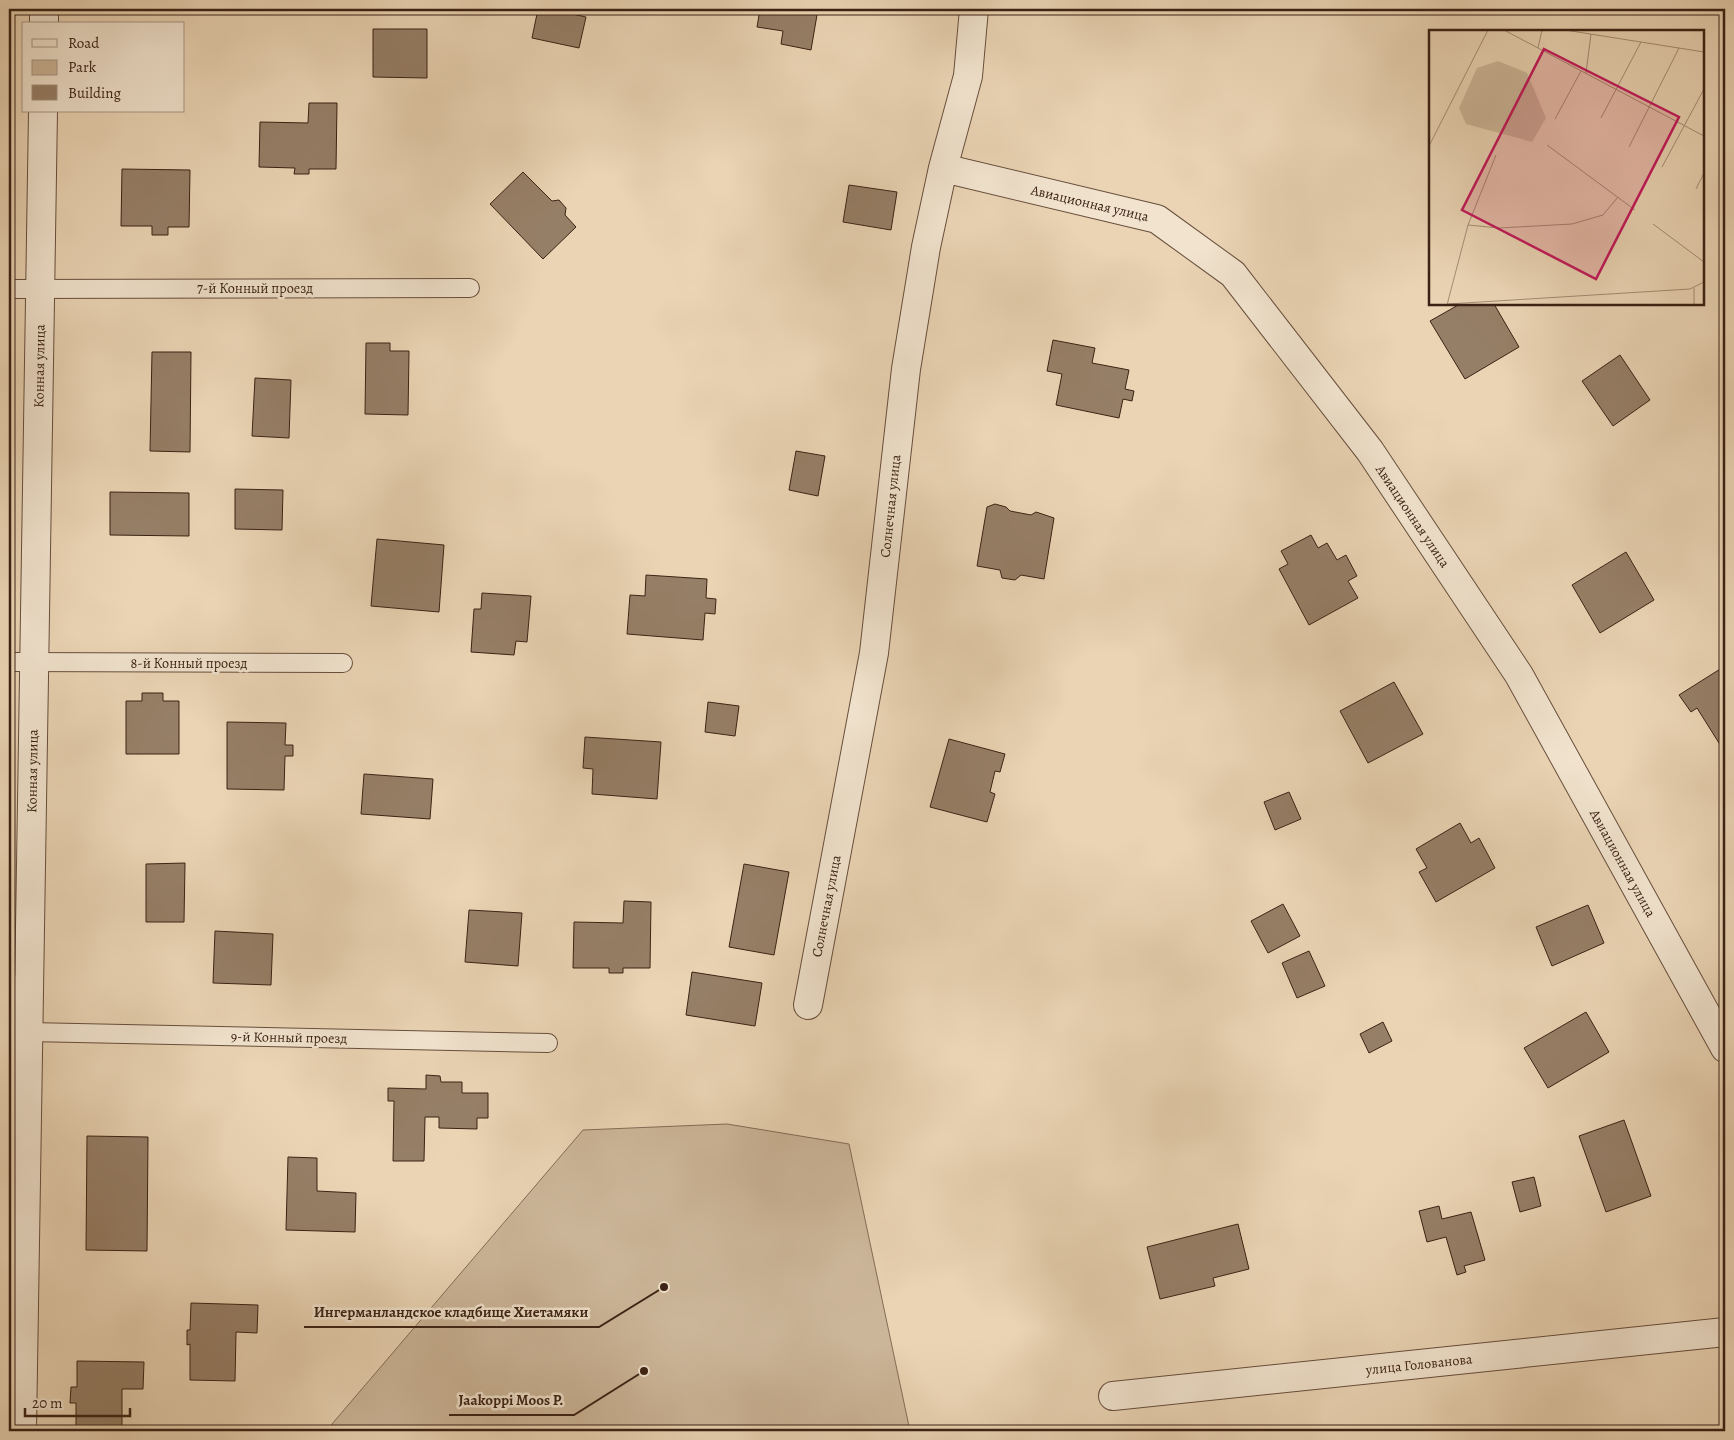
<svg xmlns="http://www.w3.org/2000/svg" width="1734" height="1440" viewBox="0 0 1734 1440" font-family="Alegreya,serif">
	<rect width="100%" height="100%" fill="#ead4b4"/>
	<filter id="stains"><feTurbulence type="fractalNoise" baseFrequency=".004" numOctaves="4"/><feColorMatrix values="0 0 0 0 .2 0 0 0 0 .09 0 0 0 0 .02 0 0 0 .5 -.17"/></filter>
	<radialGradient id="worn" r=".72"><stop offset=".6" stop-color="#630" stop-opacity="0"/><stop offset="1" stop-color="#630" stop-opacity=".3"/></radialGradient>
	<path fill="#ccb699" stroke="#846c56" d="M727,1124L849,1144L910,1431H326L583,1130Z"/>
	<path fill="#967f67" stroke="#3b2214" d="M538,9H550L586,17L579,48L532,38Z
		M760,9H818L811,50L781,44L783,31L757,27Z
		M373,29H427V78L373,77Z
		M309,103H337L336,169H309V174H294L295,168L259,167L260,122L308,123Z
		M122,169L190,170L189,227H168V235H152V226H121Z
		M523,172L552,201L559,200L566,208L565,215L576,227L543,259L490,204Z
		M849,185L897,192L891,230L843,222Z
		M1460,304H1494L1519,347L1465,379L1430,321Z
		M1053,340L1095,348L1092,363L1129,370L1125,389L1134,391L1132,401L1123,399L1119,418L1056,405L1062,374L1047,371Z
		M366,343H390V351H409L408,415L365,414Z
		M152,352H191L190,452L150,451Z
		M1620,355L1650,400L1613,426L1582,381Z
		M255,378L291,380L289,438L252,436Z
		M796,451L825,456L818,496L789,490Z
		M235,489L283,490L282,530L235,529Z
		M110,492L189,493V536L110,535Z
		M995,504L1006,507L1010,511L1031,515L1036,512L1054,518L1044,579L1021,575L1015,580L1002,578L1000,570L977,566L987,507Z
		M1311,535L1318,548L1327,543L1337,560L1346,555L1357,576L1348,581L1358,598L1309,625L1279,569L1288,564L1281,551Z
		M377,539L444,545L439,612L371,606Z
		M1626,552L1654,600L1600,633L1572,585Z
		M646,575L707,579L706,598L716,599L715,614L705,613L703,640L627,634L630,595L645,596Z
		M482,593L531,596L527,642L516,641L514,655L471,652L474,609H481Z
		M1725,666V750L1724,751L1697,708L1691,712L1679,695Z
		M1394,682L1423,734L1368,763L1340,711Z
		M142,693H163V701H179V754H126V701H142Z
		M708,702L739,706L735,736L705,732Z
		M227,722L286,723L285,745H293V756H285L284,790L227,789Z
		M585,737L661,742L657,799L592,794L593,769L583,768Z
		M949,739L1005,754L1000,772L995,771L990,792L995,794L987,822L930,807Z
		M364,774L433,779L430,819L361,814Z
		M1289,792L1301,819L1275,830L1264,802Z
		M1460,823L1471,843L1479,838L1495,868L1436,902L1419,872L1427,868L1416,849Z
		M185,863L184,922H146V864Z
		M744,864L789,872L774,955L729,947Z
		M624,901L651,902L650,968H623V973H609V968H573L574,922L623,923Z
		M1283,904L1300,936L1268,953L1251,921Z
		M1588,905L1604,943L1552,966L1536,927Z
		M469,910L522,913L518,966L465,962Z
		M215,931L273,934L271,985L213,983Z
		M1309,951L1325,986L1297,998L1282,963Z
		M692,972L762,983L755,1026L686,1015Z
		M1586,1012L1609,1052L1548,1088L1524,1048Z
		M1383,1022L1392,1041L1369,1053L1360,1034Z
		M426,1075L440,1076L441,1082H462V1093H488V1118H477V1129L439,1128V1117H425L424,1161H393L394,1101H388V1088L426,1089Z
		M1624,1120L1651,1196L1606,1212L1579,1136Z
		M87,1136L148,1137L147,1251L86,1250Z
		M288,1157L317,1158V1191L356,1193L355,1232L286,1230Z
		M1534,1177L1541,1206L1520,1212L1512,1182Z
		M1439,1206L1442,1219L1471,1212L1485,1260L1464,1266L1466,1272L1457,1275L1446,1237L1427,1242L1419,1211Z
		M1238,1224L1249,1269L1213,1278L1215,1286L1160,1299L1147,1247Z
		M191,1303L258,1305L257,1333L236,1332L235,1381L190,1380V1344L187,1345V1330H190Z
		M77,1361L144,1362L143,1389H122V1431H76V1403H70L71,1387H77Z"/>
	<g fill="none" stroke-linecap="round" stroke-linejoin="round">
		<defs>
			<path id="lane" d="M9,289L470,288
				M9,662L343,663
				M9,989L28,979
				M29,1032L548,1043"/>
			<path id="street" d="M44,24V9
				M943,168L1157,219L1233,274L1370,451L1519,675L1725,1048
				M808,1005L874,653L906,369L926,247L943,168L968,76L974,9
				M1113,1396L1725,1332
				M22,1431L43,111"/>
		</defs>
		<use href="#lane" stroke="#674e3c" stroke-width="20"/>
		<use href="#street" stroke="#674e3c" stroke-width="30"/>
		<use href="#lane" stroke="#f1e3ce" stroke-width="18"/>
		<use href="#street" stroke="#f1e3ce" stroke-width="28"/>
	</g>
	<g text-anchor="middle" stroke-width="5" stroke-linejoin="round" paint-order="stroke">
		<g font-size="14" fill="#3b2214" stroke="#f1e3ce">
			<text transform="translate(1090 203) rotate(13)" y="5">Авиационная улица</text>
			<text x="255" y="293">7-й Конный проезд</text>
			<text transform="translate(39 366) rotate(-89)" y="5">Конная улица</text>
			<text transform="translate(890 506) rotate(-84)" y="5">Солнечная улица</text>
			<text transform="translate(1413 516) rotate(56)" y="5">Авиационная улица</text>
			<text x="189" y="668">8-й Конный проезд</text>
			<text transform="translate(32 771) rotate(-89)" y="5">Конная улица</text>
			<text transform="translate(1623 863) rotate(61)" y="5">Авиационная улица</text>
			<text transform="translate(826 906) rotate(-79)" y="5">Солнечная улица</text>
			<text transform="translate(289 1037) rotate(1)" y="5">9-й Конный проезд</text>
			<text transform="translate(1419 1364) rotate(-6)" y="5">улица Голованова</text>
		</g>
	</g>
	<g transform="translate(1429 30)">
		<rect width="275" height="275" fill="#ead4b4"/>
		<path d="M69,31L98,43L117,88L103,112L37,94L30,78L48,38Z" fill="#ccb699"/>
		<path fill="none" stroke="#a48d74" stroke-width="1" d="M75,0L275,106M136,0L275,22M109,18L113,0M157,43L162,4M172,88L212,12M126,89L152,41M118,115L206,180M0,116L59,0M200,117L250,18M233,137L275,59M267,159L275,143M224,194L275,232M39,195L70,198L143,194L174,185L189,167M19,274L261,259L275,252M18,275L39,195L67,125M265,275V258"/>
		<path fill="#c2185b" fill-opacity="0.15" stroke="#c2185b" stroke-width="2.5" d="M115,19L250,87L167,249L33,180Z"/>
		<rect width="275" height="275" fill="none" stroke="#3b2214" stroke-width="2.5"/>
	</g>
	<path fill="none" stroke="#3b2214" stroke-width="2" d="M664 1287L599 1327H304M644 1371L574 1415H449"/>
	<g fill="#3b2214" stroke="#f1e3ce" stroke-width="2">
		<circle cx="664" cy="1287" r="5"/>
		<circle cx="644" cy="1371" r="5"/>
	</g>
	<g font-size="15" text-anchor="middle" font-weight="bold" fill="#3b2214" stroke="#f1e3ce" stroke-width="5" stroke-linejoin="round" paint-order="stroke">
		<text x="451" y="1317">Ингерманландское кладбище Хиетамяки</text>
		<text x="511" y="1405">Jaakoppi Moos P.</text>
	</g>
	<rect width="1734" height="1440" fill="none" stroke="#ead4b4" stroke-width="30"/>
	<rect x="10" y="10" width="1714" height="1420" fill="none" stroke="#3b2214" stroke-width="2.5"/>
	<rect x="15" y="15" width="1704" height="1410" fill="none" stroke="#3b2214"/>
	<rect x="22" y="22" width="162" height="90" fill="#f1e3ce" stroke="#a89684"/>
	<rect x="32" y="39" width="25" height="8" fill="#f1e3ce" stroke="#a89684"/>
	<text x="68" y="48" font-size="15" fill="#3b2214">Road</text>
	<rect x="32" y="60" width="25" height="15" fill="#ccb699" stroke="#a89684"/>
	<text x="68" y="72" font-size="15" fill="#3b2214">Park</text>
	<rect x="32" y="85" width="25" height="15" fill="#967f67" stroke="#a89684"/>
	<text x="68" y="98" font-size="15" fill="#3b2214">Building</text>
	<path d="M25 1408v8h105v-8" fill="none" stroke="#3b2214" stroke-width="2.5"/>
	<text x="32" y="1408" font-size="15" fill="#3b2214" stroke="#f1e3ce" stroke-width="4" paint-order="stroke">20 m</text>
	<rect width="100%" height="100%" filter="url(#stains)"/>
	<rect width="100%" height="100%" fill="url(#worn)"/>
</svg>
